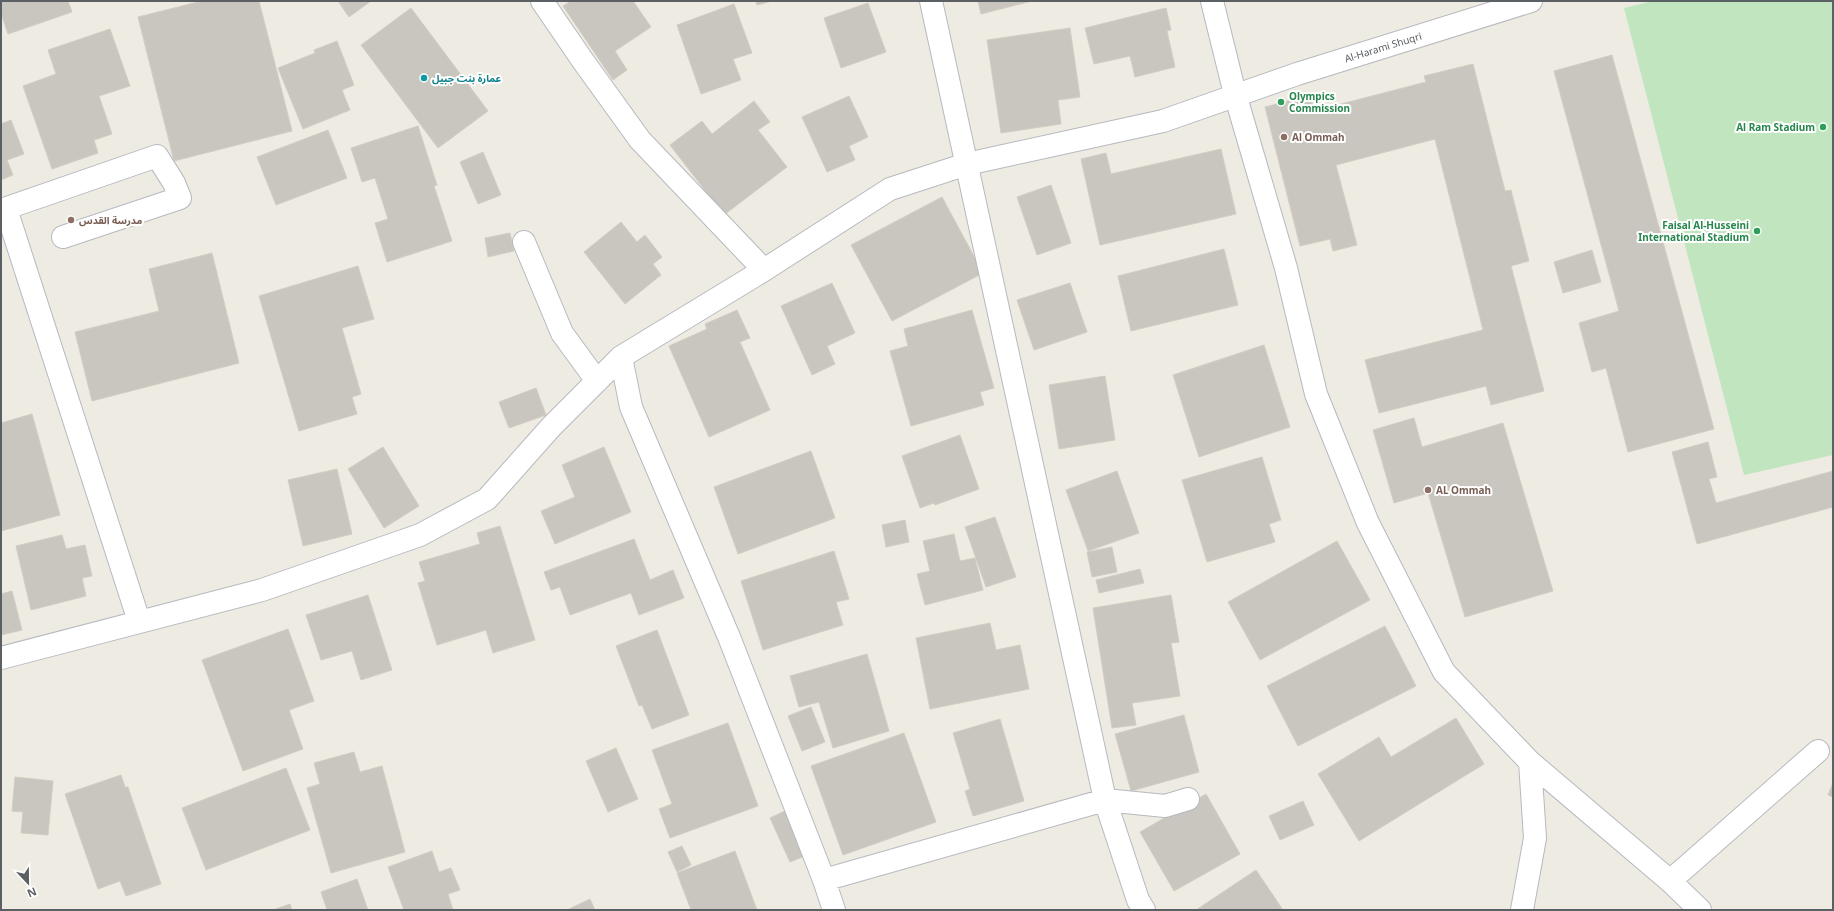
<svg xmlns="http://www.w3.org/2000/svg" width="1834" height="911" viewBox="0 0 1834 911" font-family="'Noto Sans','Noto Sans Arabic',sans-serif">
	<rect width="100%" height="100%" fill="#eeebe3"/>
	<path fill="#c1e6bf" d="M1653,1H1833V455L1744,475L1624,8Z"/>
	<path fill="#c9c6c0" stroke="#d3cdc1" d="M1,1H68L72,12L8,34L1,13Z
		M202,1H259L292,131L174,161L138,17Z
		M338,1H371L349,17Z
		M571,1H633L651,27L615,51L627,70L613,80L563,6Z
		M756,1H772L757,5Z
		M978,1H1032L981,14Z
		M868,3L886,52L841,68L824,18Z
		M734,4L752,53L733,59L741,80L701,94L677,25Z
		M411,8L488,111L438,148L361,45Z
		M1166,8L1171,30L1167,31L1175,67L1135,77L1130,56L1094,64L1085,28Z
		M1070,28L1080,97L1058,100L1061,124L1001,133L987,40Z
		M110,29L130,86L99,96L112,134L94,140L98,153L52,169L23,86L56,74L48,50Z
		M337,41L354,85L342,90L350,110L303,129L278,68L315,53L314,50Z
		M1612,55L1714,429L1628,452L1606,368L1592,372L1579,323L1619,311L1554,71Z
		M1473,64L1505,191L1511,190L1529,261L1511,266L1544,391L1491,405L1486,386L1379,413L1365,360L1483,330L1435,139L1336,165L1357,245L1333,251L1330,239L1300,246L1265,107L1310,95L1314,111L1426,82L1424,76Z
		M849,96L868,137L849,146L855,160L827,172L802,117Z
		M754,101L770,122L758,130L787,167L724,215L670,145L702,121L712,134Z
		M11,120L24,154L7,160L13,175L1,180V124Z
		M418,126L437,185L434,186L452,241L387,262L375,223L388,219L375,178L362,182L351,148Z
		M328,130L347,178L276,205L257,157Z
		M1221,149L1236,214L1100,245L1081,159L1106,153L1111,174Z
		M483,152L501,195L478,204L460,162Z
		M1051,185L1071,243L1037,255L1017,197Z
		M942,197L983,273L892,321L851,245Z
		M621,222L637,242L645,235L662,257L653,264L661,275L625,304L584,252Z
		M510,233L514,251L488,257L485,238Z
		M1224,249L1238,305L1131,331L1118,276Z
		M1592,250L1601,282L1563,293L1554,262Z
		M212,253L239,363L92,401L75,332L159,311L149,269Z
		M358,266L374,319L342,328L361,394L352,397L357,414L299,431L259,296Z
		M832,283L855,333L827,346L835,364L812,375L781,306Z
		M1070,283L1087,332L1034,350L1017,300Z
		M737,310L750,338L740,342L770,410L709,437L669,346L707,329L705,324Z
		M972,310L994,388L980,392L984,405L911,426L890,351L908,346L904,329Z
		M1264,345L1290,427L1199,457L1173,375Z
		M1105,376L1115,440L1059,449L1049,385Z
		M536,388L546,415L509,428L499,402Z
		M32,414L60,515L1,531V423Z
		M1414,418L1422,447L1503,423L1553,591L1465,617L1428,493L1394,503L1373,430Z
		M960,435L979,489L935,505L934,503L920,508L902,456Z
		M1708,442L1717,477L1709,479L1716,503L1833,471V507L1697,544L1672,452Z
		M383,447L419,506L384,528L348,469Z
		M604,447L631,512L555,544L541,511L575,497L562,465Z
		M811,451L835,518L738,554L714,487Z
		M1262,457L1281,520L1269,524L1275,542L1207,562L1182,480Z
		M337,469L352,534L303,546L288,480Z
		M1117,471L1139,533L1088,551L1066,490Z
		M995,517L1016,577L986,587L965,527Z
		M905,520L909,542L886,547L882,525Z
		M500,526L535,640L493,653L486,630L437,645L418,583L425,581L419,562L480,544L477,533Z
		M954,534L960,561L975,558L983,590L925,605L917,574L930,571L923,541Z
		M62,535L66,549L85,545L92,576L82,578L86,596L31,610L16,546Z
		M634,539L650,580L673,570L684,598L639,615L631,593L570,615L560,587L551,590L544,572Z
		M1337,541L1370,600L1260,660L1228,602Z
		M1112,547L1117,572L1092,577L1087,552Z
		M834,551L849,599L836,602L843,625L763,650L741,581Z
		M1140,569L1144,583L1099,593L1096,580Z
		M12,591L22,630L1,635V594Z
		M368,595L392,670L361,680L352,651L321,660L306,615Z
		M1171,595L1179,642L1171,643L1180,696L1132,703L1136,725L1112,728L1093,608Z
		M990,623L996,650L1020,645L1029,689L930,709L916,638Z
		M1385,626L1416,686L1298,746L1267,686Z
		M288,629L314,701L289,710L303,749L243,771L202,660Z
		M657,630L689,715L652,729L642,705L639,706L616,646Z
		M867,654L889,731L833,748L819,702L799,707L790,676Z
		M811,707L825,742L802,751L788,716Z
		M1184,715L1199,772L1131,791L1115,734Z
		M1456,718L1484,764L1359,841L1318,774L1379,737L1391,757Z
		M1000,719L1024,801L973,816L965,791L970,789L953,733Z
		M728,723L758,806L670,838L659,809L672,804L652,750Z
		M904,733L936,822L843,855L811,766Z
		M616,748L638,799L608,812L586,761Z
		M354,752L360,772L382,766L405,852L331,873L307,788L320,784L314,763Z
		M286,768L310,830L206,870L182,808Z
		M121,775L125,787H128L161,884L126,896L120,881L98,889L65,794Z
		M15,777L53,781L48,835L21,833L23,812L12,811Z
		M1833,783V797L1828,795Z
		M1206,794L1240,854L1174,891L1140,832Z
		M1303,801L1314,825L1280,840L1269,816Z
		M787,810L807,855L790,862L770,818Z
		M682,846L691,865L677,872L668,852Z
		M432,851L439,872L451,868L460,890L448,894L453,910H404L388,867Z
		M735,851L757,910H691L677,873Z
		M1256,870L1283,910H1196Z
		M357,879L368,910H327L321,892Z
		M590,899L595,910H567Z
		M290,904L292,910H273Z"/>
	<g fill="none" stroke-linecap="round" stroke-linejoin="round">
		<defs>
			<path id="minor" d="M542,1L583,61L640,140L764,270
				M931,1L1105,800L1138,900L1144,910
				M1212,1L1235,94L1286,268L1316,394L1368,523L1444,672L1530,762L1670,881L1700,910
				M6,209L139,621
				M1,210L157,156L174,183L180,198L63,237
				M524,242L562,333L597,381
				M1,658L262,590L420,535L487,499L551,427L621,357
				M824,880L1105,800L1165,806L1188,799
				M1670,881L1818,751
				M834,910L824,880L729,637L631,407L621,357L764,270L890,189L967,164L1163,121L1297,74L1531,1
				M1522,910L1535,838L1530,762"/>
		</defs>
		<use href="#minor" stroke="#b6b9be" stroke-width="24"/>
		<use href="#minor" stroke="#fff" stroke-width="22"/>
	</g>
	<circle fill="#0f9aa8" stroke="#fff" stroke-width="1.5" cx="424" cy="78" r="4"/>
	<g fill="#2e9e5b" stroke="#fff" stroke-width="1.5">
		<circle cx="1281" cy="102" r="4"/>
		<circle cx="1823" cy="127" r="4"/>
		<circle cx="1757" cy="231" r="4"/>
	</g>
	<g fill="#8d6e63" stroke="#fff" stroke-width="1.5">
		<circle cx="1284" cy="137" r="4"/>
		<circle cx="71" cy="220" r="4"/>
		<circle cx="1428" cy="490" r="4"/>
	</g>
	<g text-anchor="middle" stroke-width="4" stroke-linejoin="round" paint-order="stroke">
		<g font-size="10" fill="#5b6064" stroke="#fff">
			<text transform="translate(1383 47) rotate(-17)" y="4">Al-Harami Shuqri</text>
		</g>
		<g font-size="10" font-weight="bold" fill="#0d838f" stroke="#fff" text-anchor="start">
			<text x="432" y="82">عمارة بنت جبيل</text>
		</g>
		<g font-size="10" font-weight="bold" fill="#27864d" stroke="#fff" text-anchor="end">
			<text x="1289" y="100" text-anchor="start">Olympics<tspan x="1289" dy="12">Commission</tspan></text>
			<text x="1815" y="131">Al Ram Stadium</text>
			<text x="1749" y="229">Faisal Al-Husseini<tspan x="1749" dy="12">International Stadium</tspan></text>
		</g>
		<g font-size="10" font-weight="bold" fill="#785e54" stroke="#fff" text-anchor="start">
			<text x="1292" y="141">Al Ommah</text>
			<text x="79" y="224">مدرسة القدس</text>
			<text x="1436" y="494">AL Ommah</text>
		</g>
	</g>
	<rect width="1834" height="911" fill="none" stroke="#5b6064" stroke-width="4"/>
	<g transform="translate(28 883) rotate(158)" stroke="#ffffff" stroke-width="3" paint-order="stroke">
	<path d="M0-3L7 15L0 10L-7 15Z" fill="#5b6064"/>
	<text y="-6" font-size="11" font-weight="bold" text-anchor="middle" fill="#5b6064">N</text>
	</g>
</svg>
